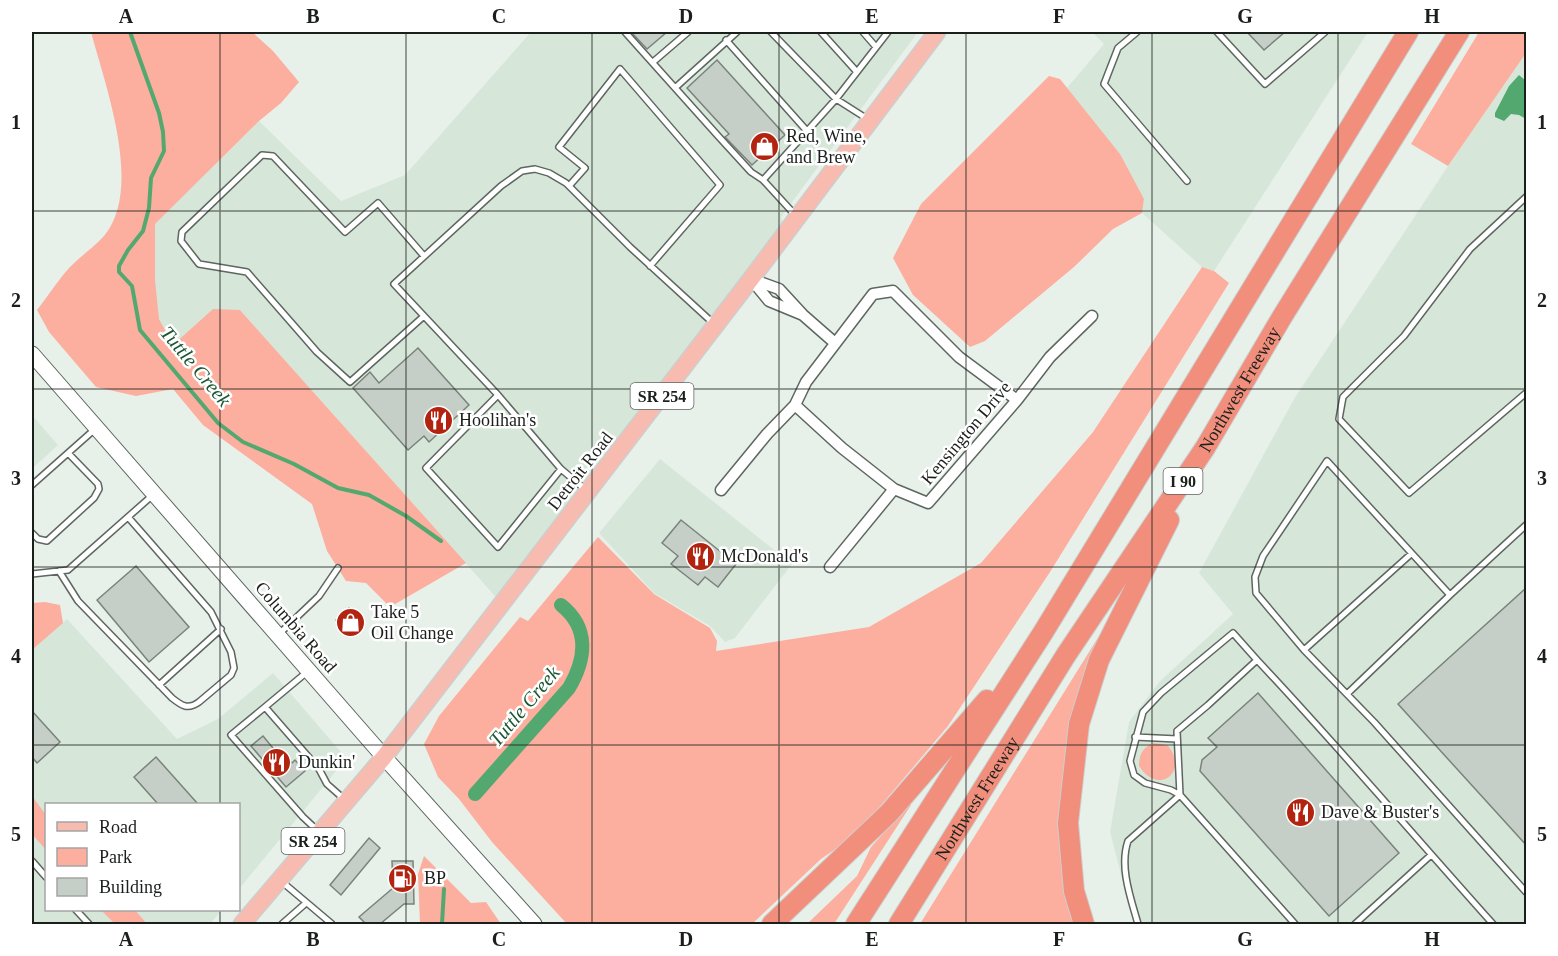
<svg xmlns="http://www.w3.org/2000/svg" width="1558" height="956" viewBox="0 0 1558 956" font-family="'Times New Roman',serif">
	<rect width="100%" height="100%" fill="#e7f1ea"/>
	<path fill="#d6e7da" d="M531,32H918L781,217L787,232L502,604L240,310L164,359L94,284L259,121L341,201L405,175Z
		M1092,32H1368L1214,271L1202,267L1142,213L1144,199L1067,88L1104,44Z
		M1526,53V924H1134L1110,832L1129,722L1160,681L1233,614L1199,573L1294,399L1448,166Z
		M32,415L58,445L32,469Z
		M660,459L792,564L735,638L725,642L710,626L654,593L599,533Z
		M67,619L177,739L218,719L273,673L341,752V765L239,889L238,804H46V910H222L210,924H32V650Z"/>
	<path fill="#fcae9f" d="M91,32H252L273,51L299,82L281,103L259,121L155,224V280L159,319L173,345L213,309L240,310L466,563L390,607L366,583L346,581L327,551L312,504L203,425L173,389L136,396L96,387L49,332L37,310C48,296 58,280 70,267C81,256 94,247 104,236C144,188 105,85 91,32Z
		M1479,32H1526V53L1448,166L1411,144Z
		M1049,76L1060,79L1120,154L1144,199L1142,213L1113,229L1074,267L985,341L970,347L913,295L893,258L921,204Z
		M1202,267L1214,271L1229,283L1050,572L948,726L856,835L821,859L752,924H567L492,842L459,799L438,777L424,744L439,716L520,617L528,621L598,537L654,594L710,628L717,641L716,651L869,627L981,563L1093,432Z
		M45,602L60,605L63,623L32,650V603Z
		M1099,636L1104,640L1078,705L1077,924H920Z
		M1154,743L1167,745C1190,769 1160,798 1139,766C1139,754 1143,747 1154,743Z
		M32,796L46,815V850L32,834Z
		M905,804L911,805L834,924H807L857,876L871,847L896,819Z
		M424,856L471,903L486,902L501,924H420L418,874Z
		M101,910H135L147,924H115Z"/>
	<path fill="#53a870" d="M1519,75L1526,81V119L1519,115L1511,114L1504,121L1495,117V113L1509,86Z"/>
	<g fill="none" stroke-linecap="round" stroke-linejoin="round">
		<path stroke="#53a870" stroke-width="4" d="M130,32L159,113L163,132L164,151L151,178L149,208L143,231L128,250L119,266V272L132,286L140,330L218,423L243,442L294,464L338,488L369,495L406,516L441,541
			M442,924L444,889"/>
		<path stroke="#53a870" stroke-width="14" d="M475,794L569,688C586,659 590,628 561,605"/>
	</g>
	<path fill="#c5cfc7" stroke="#7a827c" stroke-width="1.5" d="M631,32H667L647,49Z
		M1247,32H1285L1264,50Z
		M717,60L785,135L752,165L725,137L729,134L687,88Z
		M418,348L469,405L429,442L424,436L408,450L353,388L370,372L379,383Z
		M681,520L736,564L718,587L705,577L698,585L671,564L678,556L662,543Z
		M136,566L189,627L149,662L97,600Z
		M1527,587V846L1398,704Z
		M349,608L364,624L350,636L336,620Z
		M1258,693L1399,853L1329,916L1200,771L1202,760L1217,747L1208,738Z
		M32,711L60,742L37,763L32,757Z
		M263,736L277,753L281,750L292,763L295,760L305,771L286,787L251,746Z
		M156,757L198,804H158L134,777Z
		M369,838L380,848L341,895L330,885Z
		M392,861H413L414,904H404L380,924H366L359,917L393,888Z"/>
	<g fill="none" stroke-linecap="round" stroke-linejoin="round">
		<defs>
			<path id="lane" d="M625,32L719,137L751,172L763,180L797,217
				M771,32L836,99L888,32
				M821,32L857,72
				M863,32L876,47
				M1137,32L1118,48L1104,84L1187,181
				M1217,32L1265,84L1325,32
				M726,40L807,131
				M653,62L688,32
				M676,87L737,32
				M763,180L836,99L869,120
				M569,186L585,168L559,147L620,69L720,185L650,266
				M1526,197L1470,249L1404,336L1343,397L1339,419L1409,493L1526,393
				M424,316L350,382L317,352L247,272L199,264L181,241L182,232L262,155L273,156L345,232L378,203L424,256
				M498,395L426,468L498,547L561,469
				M32,485L95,429
				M587,491L561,469L498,395L394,284L501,186L522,171L535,169L549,173L566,183L630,247L713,323
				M1526,525L1450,595L1327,461L1263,556L1255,577L1256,593L1304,650L1374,722L1526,892
				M32,533L38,539L47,541L94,498L99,489L98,484L68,453
				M59,571L78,601L172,698C182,706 188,710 199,702L231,675L234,668L231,652L211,612L128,517
				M32,574L68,570L154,494
				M279,634L319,596L338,568
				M1304,650L1411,554
				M307,672L265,707L319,769L327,784L344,799
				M159,685L221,629
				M1347,694L1450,595
				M265,707L231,735L303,817L319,832
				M1135,737L1177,739
				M32,861L46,877
				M281,881L332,924
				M76,910L89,924
				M282,924L306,903
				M1138,924C1131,899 1119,867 1128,841L1180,795L1171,790L1145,783L1134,775L1130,761L1143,712L1161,693L1233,633L1257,660
				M1295,924L1180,795L1177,731L1208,705L1257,660C1338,746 1414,836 1493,924
				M1355,924L1431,855"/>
			<path id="street" d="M803,315L769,301L751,279L779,289L803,315L835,343
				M795,405L842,448L894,489L928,503L1017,400L1050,357L1092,316
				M721,490L767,434L795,405L806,382L873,294L893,291L959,357L1017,400
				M830,567L894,489"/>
			<path id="secondary" d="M32,354L384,757L534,924"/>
			<path id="primary" d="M242,924L384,757L751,279L937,32"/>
			<g id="highway">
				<path d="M772,924L889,813L987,700"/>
				<path d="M856,924L1044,631L1408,32"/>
				<path id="s1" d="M899,924L1066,655L1205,448L1282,317L1459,32"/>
				<path d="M1084,924L1074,891L1068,823L1079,724L1099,660L1169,520"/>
			</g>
		</defs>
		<use href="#lane" stroke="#5d665f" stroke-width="8"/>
		<use href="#street" stroke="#5d665f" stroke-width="13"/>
		<use href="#secondary" stroke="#5d665f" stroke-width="17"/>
		<use href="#primary" stroke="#cdcecd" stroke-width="19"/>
		<use href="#highway" stroke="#cdcecd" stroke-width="22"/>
		<use href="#lane" stroke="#fff" stroke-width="5"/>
		<use href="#street" stroke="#fff" stroke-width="10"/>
		<use href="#secondary" stroke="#fff" stroke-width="15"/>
		<use href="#primary" stroke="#f7bbb0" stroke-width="16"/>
		<use href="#highway" stroke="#f18e7c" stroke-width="20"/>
	</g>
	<path fill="none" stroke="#1b1f1c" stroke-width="1.5" stroke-opacity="0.55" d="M220,32V804M406,32V924M592,32V924M779,32V924M966,32V924M1152,32V924M1338,32V924M32,211H1526M32,389H1526M32,567H1526M32,745H1526M220,910V924"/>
	<defs>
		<symbol id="shop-disc" viewBox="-11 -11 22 22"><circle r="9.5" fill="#b22410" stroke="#fff"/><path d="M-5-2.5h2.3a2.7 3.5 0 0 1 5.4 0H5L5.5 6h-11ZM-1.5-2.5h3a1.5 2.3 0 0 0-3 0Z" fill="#fff"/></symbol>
		<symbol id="restaurant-disc" viewBox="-11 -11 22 22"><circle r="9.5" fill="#b22410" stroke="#fff"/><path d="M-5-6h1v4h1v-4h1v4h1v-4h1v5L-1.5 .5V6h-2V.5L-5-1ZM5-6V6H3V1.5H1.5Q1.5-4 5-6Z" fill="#fff"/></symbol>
		<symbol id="fuel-disc" viewBox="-11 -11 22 22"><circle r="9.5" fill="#b22410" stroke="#fff"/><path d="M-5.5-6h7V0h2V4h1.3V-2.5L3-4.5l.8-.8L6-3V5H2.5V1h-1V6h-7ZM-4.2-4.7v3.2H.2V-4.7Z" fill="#fff"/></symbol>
	</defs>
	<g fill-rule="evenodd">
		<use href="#shop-disc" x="748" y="130" width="33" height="33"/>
		<use href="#restaurant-disc" x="422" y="404" width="33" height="33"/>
		<use href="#restaurant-disc" x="684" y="540" width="33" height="33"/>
		<use href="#shop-disc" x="334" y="606" width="33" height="33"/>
		<use href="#restaurant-disc" x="260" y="746" width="33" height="33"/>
		<use href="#restaurant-disc" x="1284" y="796" width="33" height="33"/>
		<use href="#fuel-disc" x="386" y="862" width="33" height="33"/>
	</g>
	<g text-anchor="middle" stroke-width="5" stroke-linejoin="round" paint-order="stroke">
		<g fill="#fff" stroke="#5f6260" stroke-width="1.5">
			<rect x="630.5" y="383" width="63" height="26" rx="4.5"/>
			<rect x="1163.5" y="468" width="39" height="26" rx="4.5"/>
			<rect x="281.5" y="828" width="63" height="26" rx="4.5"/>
		</g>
		<g font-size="16" font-weight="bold" fill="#1b1f1c">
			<text x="662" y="402">SR 254</text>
			<text x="1183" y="487">I 90</text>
			<text x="313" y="847">SR 254</text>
		</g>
		<g font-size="18" fill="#1b1f1c" stroke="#fff" text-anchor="start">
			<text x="786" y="142">Red, Wine,<tspan x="786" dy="21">and Brew</tspan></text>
			<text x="459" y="426">Hoolihan's</text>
			<text x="721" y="562">McDonald's</text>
			<text x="371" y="618">Take 5<tspan x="371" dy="21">Oil Change</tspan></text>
			<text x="298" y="768">Dunkin'</text>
			<text x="1321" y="818">Dave &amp; Buster's</text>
			<text x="424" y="884">BP</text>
		</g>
		<g font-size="18" fill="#1b1f1c" stroke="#fff">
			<text dy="6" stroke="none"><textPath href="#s1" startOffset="634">Northwest Freeway</textPath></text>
			<text transform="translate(966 433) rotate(-50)" y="6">Kensington Drive</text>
			<text transform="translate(580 471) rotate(-52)" y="6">Detroit Road</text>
			<text transform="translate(296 627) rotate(49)" y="6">Columbia Road</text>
			<text dy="6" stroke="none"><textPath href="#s1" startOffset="148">Northwest Freeway</textPath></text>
		</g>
		<g font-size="20" font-style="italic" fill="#195731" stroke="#fff">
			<text transform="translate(196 366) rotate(50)" y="7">Tuttle Creek</text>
			<text transform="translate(524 706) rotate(-50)" y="7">Tuttle Creek</text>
		</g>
	</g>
	<rect width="1558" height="956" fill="none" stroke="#ffffff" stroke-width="66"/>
	<rect x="45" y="803" width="195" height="108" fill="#ffffff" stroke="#a4a5a4" stroke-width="1.5"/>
	<rect x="57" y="822" width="30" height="9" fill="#f7bbb0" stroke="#a4a5a4" stroke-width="1.5"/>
	<text x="99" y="833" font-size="18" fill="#1b1f1c">Road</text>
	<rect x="57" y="848" width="30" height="18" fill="#fcae9f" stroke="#a4a5a4" stroke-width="1.5"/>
	<text x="99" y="863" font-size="18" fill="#1b1f1c">Park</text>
	<rect x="57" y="878" width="30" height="18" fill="#c5cfc7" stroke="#a4a5a4" stroke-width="1.5"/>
	<text x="99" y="893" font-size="18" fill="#1b1f1c">Building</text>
	<rect x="33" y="33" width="1492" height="890" fill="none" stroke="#1b1f1c" stroke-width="2"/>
	<g font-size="20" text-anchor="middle" font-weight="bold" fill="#1b1f1c">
		<text x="126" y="23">A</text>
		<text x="313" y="23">B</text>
		<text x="499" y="23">C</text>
		<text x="686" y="23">D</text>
		<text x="872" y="23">E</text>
		<text x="1059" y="23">F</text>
		<text x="1245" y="23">G</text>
		<text x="1432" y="23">H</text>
		<text x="16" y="129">1</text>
		<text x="1542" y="129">1</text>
		<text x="16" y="307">2</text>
		<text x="1542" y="307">2</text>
		<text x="16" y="485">3</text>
		<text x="1542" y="485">3</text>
		<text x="16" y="663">4</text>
		<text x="1542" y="663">4</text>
		<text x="16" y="841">5</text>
		<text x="1542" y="841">5</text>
		<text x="126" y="946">A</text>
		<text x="313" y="946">B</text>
		<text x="499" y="946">C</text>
		<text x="686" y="946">D</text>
		<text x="872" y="946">E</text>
		<text x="1059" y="946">F</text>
		<text x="1245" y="946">G</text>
		<text x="1432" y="946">H</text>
	</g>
</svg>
